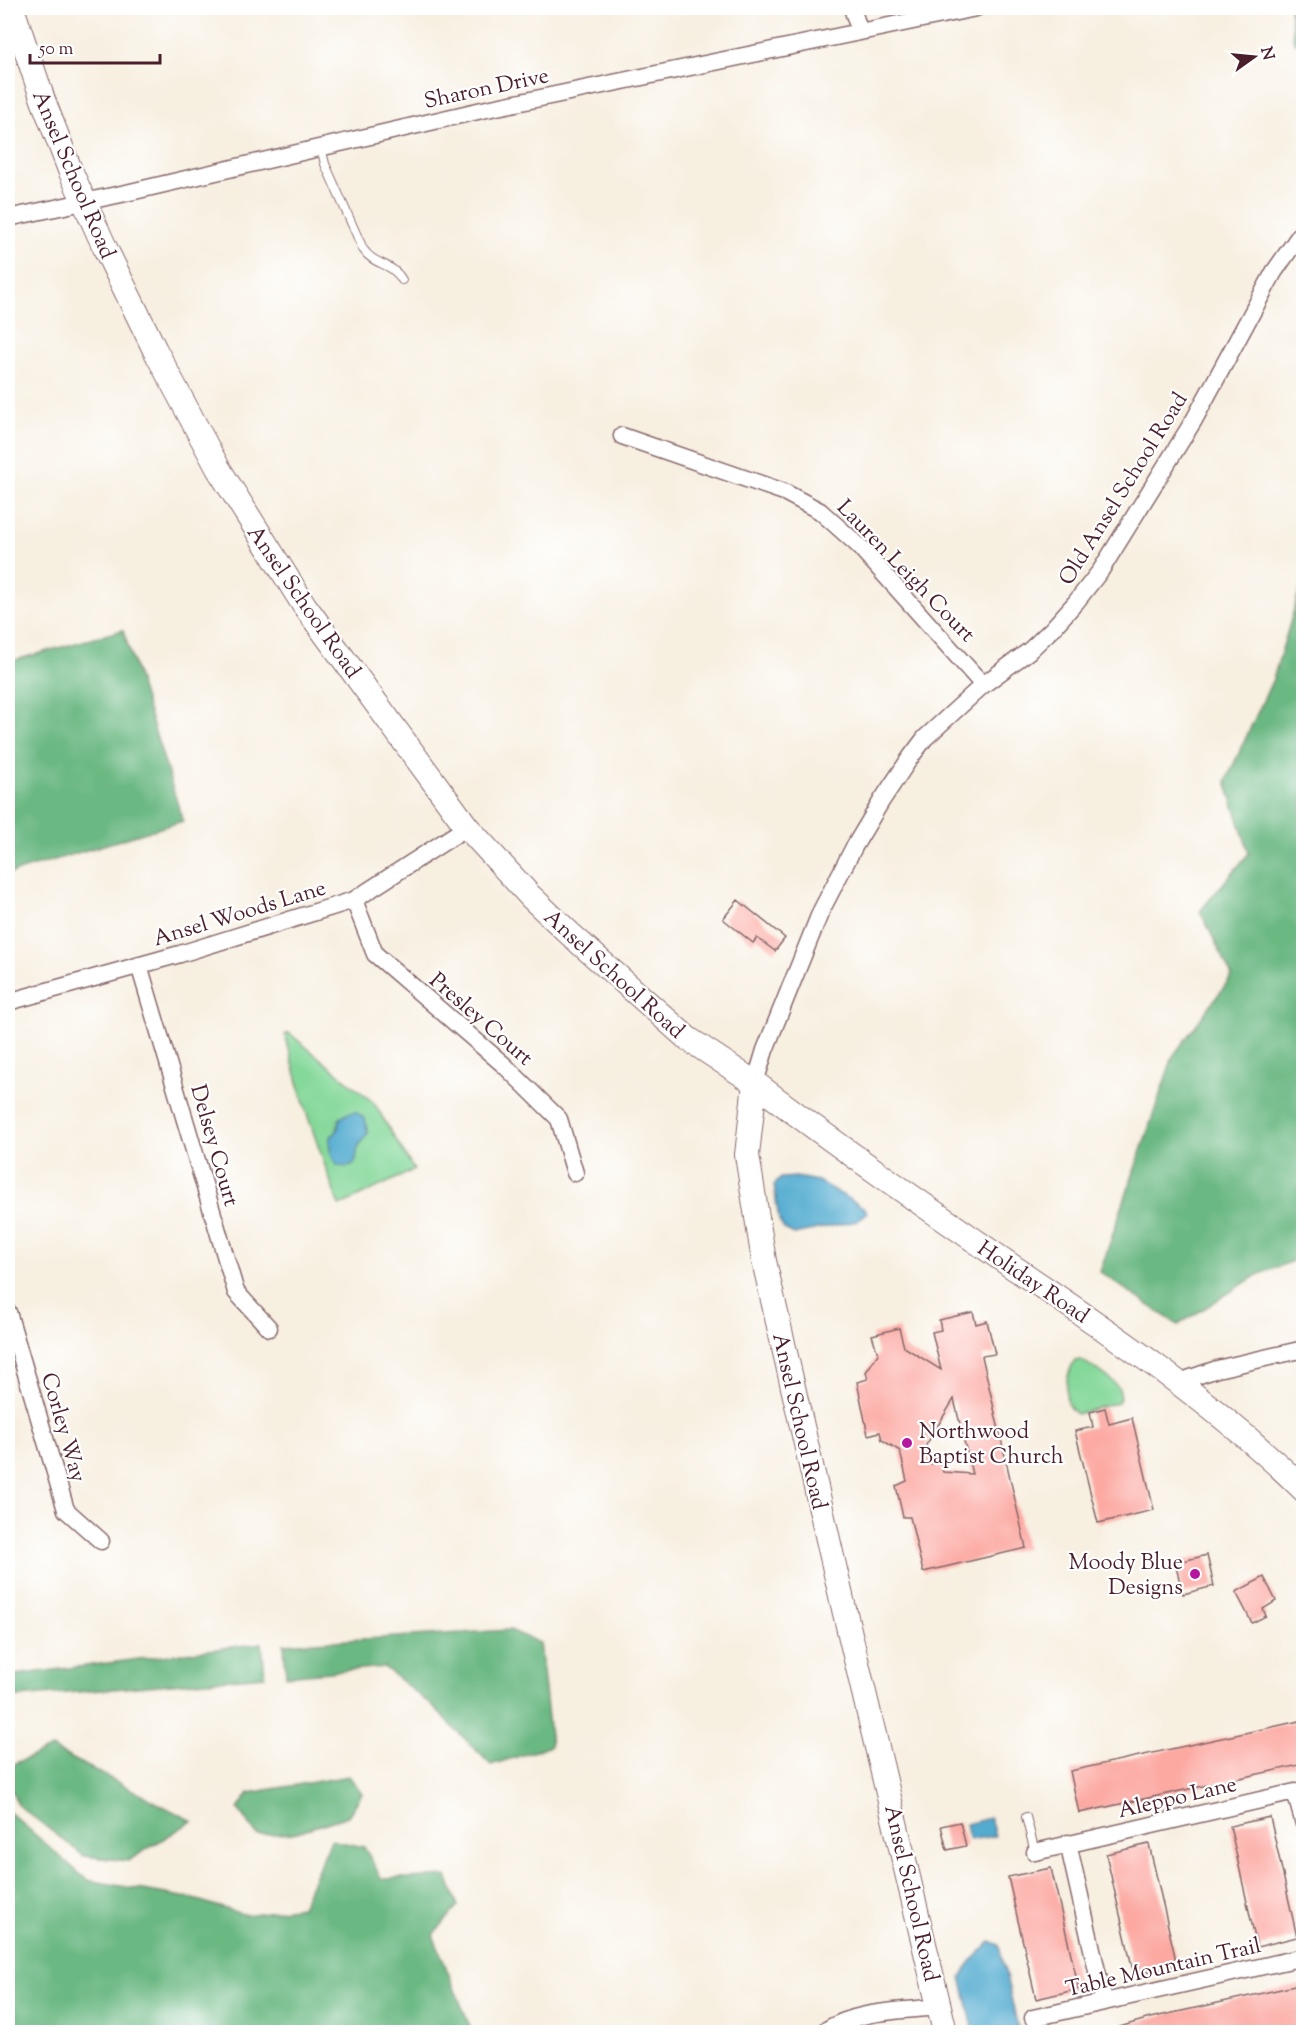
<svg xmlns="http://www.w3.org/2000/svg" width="1311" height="2040" viewBox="0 0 1311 2040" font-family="'Sorts Mill Goudy',serif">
	<rect width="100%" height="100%" fill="#fff"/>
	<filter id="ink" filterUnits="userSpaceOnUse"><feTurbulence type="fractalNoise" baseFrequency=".0167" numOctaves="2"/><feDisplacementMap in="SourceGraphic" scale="12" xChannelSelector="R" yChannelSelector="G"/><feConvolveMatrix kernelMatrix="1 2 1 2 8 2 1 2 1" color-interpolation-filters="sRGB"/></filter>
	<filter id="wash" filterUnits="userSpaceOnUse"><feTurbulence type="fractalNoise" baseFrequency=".008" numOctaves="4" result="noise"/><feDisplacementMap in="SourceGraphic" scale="24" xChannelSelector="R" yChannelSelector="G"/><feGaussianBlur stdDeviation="1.35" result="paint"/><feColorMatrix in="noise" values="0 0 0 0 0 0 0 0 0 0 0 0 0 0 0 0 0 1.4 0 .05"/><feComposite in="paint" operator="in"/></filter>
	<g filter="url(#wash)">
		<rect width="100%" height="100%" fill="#f7efe0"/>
		<path fill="#84d89a" stroke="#677c62" stroke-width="1.5" d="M289,1033L374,1103L414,1170L339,1206L306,1111L285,1035Z
			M1081,1360C1093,1368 1131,1386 1118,1402L1077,1414C1060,1406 1066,1373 1075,1361Z"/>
		<path fill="#6bb882" stroke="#5a6c56" stroke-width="1.5" d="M1290,8H1303V41L1294,43Z
			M1303,580V1257L1257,1275L1178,1325L1100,1272L1173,1056L1232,976L1200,911L1249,853L1226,781L1273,679Z
			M123,630L183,821L8,874V662Z
			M510,1630L540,1643L551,1746L491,1765L432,1706L384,1667L286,1676L284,1644Z
			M262,1643L265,1676L8,1698V1676Z
			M52,1748L192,1821L128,1861L84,1856L18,1805L8,1782V1766Z
			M349,1776L362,1794L348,1816L294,1833L257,1835L238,1809L249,1793Z
			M8,1811L87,1880L194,1899L246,1915L301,1907L331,1840L364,1847L382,1879L447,1876L458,1906L433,1935L471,2029L427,2032H8Z"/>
		<path fill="#52acd0" stroke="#4e667e" stroke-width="1.5" d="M356,1112L365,1119L368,1133C365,1138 361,1141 359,1146C353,1156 363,1170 338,1166C332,1160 328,1148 330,1139C332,1132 332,1138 336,1132C339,1128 338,1122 340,1118L349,1113Z
			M796,1177L818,1181L865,1208L867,1213L857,1221L794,1234L784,1229L779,1220L774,1185L781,1178Z
			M990,1818L995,1836L969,1840L966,1824Z
			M991,1941L999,1945L1019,2032H974L961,1977L972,1960Z"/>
		<g id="blocks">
			<path fill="#fca9a2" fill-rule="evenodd" d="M738,900L785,938L775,951L757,938L753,943L723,919Z
				M973,1312L976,1324L987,1321L995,1354L982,1356L1026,1548L923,1572L910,1517H903L896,1486L907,1481L900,1451L882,1440L880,1432L868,1435L857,1382L868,1379L866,1372L878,1354L872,1335L899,1328L904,1347L941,1370L932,1332L941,1330L939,1320ZM954,1399L972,1474L943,1472L940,1462L931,1464L926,1445Z
				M1105,1408L1109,1424L1132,1418L1154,1510L1098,1523L1075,1431L1093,1427L1090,1412Z
				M1207,1555L1214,1586L1183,1594L1175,1563Z
				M1264,1577L1276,1601L1263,1609L1266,1616L1252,1623L1236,1592Z
				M1304,1720V1764L1079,1813L1070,1771Z
				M1270,1817L1297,1937L1257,1947L1230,1826Z
				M960,1822L966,1846L947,1850L941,1826Z
				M1149,1844L1177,1965L1134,1975L1106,1854Z
				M1051,1868L1079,1989L1036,1999L1008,1877Z
				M1304,1984V2028L1282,2032H1117L1116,2028L1150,2018Z"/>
		</g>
	</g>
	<g filter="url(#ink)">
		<use href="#blocks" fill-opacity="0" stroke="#87686a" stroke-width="1.5"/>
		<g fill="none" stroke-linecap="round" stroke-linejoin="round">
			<defs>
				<path id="lane" d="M321,147L325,164L363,249C374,266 392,262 402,280
					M1026,1817L1035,1852"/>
				<path id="street" d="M852,8L860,32
					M8,218L126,193L482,110L976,8
					M622,436L784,492L820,511L858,545L983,685
					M354,900L375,954L504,1065L559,1119L575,1173
					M139,965L236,1292L269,1328
					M8,1002L180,954L354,900L467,827
					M755,1083L765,1050L821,911L854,847L882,800L910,758L925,738L983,685L1029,651L1052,629L1076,602L1101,570L1194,420L1274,272L1304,229
					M8,1312L66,1510L101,1541
					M1176,1383L1217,1369L1304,1349
					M1068,1843L1104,2002
					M1035,1852L1295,1792L1304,1824
					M1033,2018L1304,1957
					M823,2032C856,2010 901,2011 940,2007"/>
				<path id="secondary" d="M12,8L43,100L70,170L106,250L155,350L218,468L304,605L467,827L530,896L570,934L687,1038L755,1083L747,1155L764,1261L844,1609L945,2032
					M755,1083C839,1147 926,1207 1013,1267C1114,1335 1217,1404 1304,1490"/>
			</defs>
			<use href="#lane" stroke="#87686a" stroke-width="10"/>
			<use href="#street" stroke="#87686a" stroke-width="19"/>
			<use href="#secondary" stroke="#87686a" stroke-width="26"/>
			<use href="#lane" stroke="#fff" stroke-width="8"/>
			<use href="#street" stroke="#fff" stroke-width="16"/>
			<use href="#secondary" stroke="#fff" stroke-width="24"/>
		</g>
	</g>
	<g fill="#b5179e" stroke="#fff" stroke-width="2">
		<circle cx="907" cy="1443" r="6"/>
		<circle cx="1195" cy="1574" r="6"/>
	</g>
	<g text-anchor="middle" stroke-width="4.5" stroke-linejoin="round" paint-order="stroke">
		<g font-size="22" fill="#4a1f2b" stroke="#fff">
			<text transform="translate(486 87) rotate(-12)" y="8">Sharon Drive</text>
			<text transform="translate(75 174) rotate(67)" y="8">Ansel School Road</text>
			<text transform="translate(1122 488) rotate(-58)" y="8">Old Ansel School Road</text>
			<text transform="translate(907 570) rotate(46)" y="8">Lauren Leigh Court</text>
			<text transform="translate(305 601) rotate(55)" y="8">Ansel School Road</text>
			<text transform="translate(239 912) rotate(-17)" y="8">Ansel Woods Lane</text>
			<text transform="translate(615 973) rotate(42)" y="8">Ansel School Road</text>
			<text transform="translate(482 1018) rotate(41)" y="8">Presley Court</text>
			<text transform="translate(216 1145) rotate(74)" y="8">Delsey Court</text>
			<text transform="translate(1034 1281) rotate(34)" y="8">Holiday Road</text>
			<text transform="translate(801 1421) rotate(77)" y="8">Ansel School Road</text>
			<text transform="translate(65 1427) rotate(74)" y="8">Corley Way</text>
			<text transform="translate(1177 1796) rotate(-13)" y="8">Aleppo Lane</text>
			<text transform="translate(913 1893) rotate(77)" y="8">Ansel School Road</text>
			<text transform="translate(1163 1966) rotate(-13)" y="8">Table Mountain Trail</text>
		</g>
		<g font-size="22" fill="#4a1f2b" stroke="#fff" text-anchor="start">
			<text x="919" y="1438">Northwood<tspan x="919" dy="25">Baptist Church</tspan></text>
			<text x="1183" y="1569" text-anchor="end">Moody Blue<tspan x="1183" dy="25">Designs</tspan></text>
		</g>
	</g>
	<rect width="1311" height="2040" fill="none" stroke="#fff" stroke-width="30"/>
	<g transform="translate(1254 57) rotate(75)" stroke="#ffffff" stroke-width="4.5" paint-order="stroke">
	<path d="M0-4.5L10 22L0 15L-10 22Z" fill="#4a1f2b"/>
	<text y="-9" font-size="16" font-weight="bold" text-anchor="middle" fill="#4a1f2b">N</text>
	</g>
	<path d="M30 54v9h130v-9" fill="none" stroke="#4a1f2b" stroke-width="3"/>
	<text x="39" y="54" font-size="18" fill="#4a1f2b" stroke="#ffffff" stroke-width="4.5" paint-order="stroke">50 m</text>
</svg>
